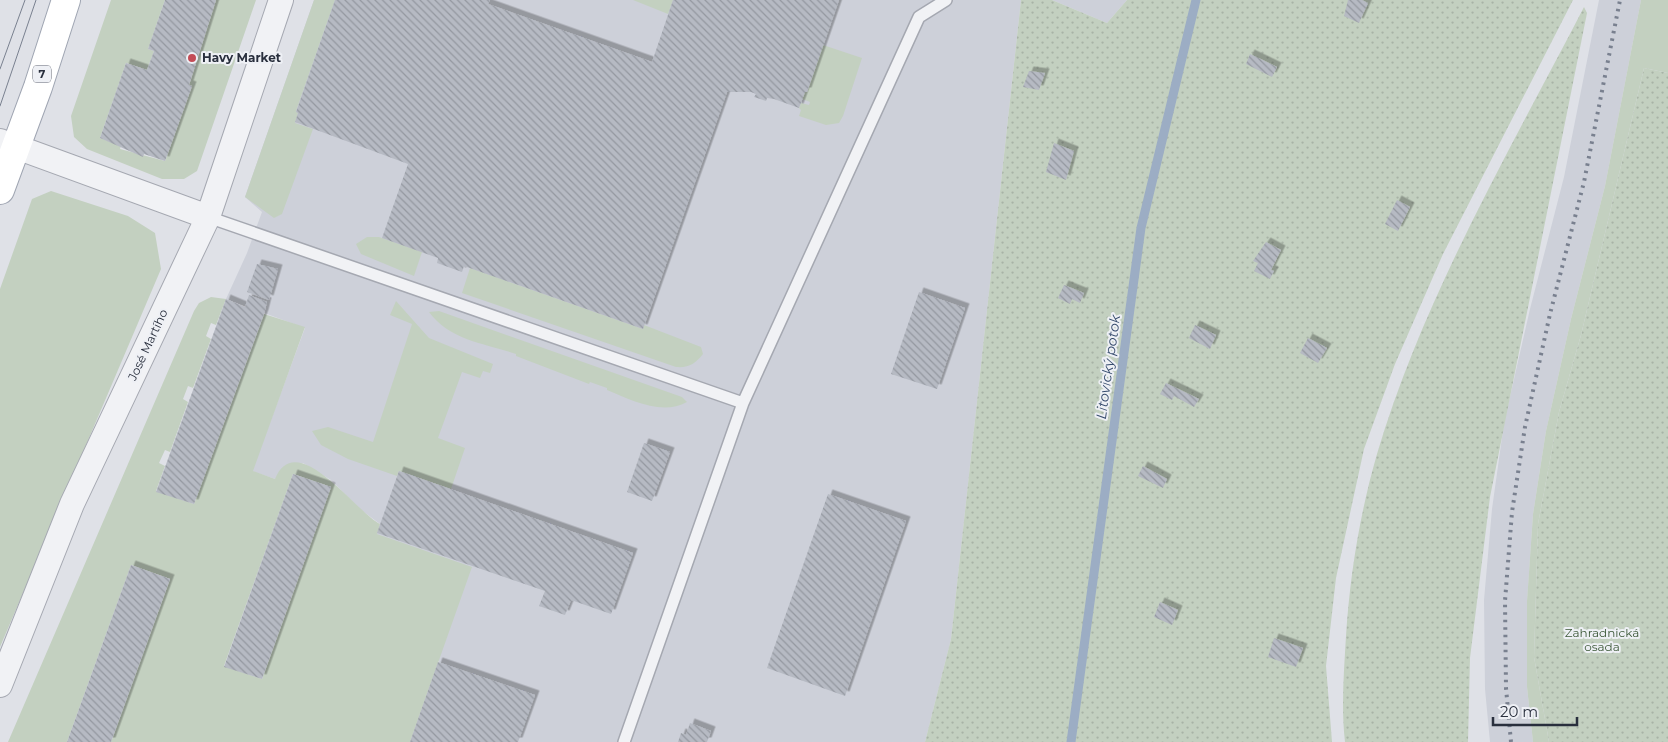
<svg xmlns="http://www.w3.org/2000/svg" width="1668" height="742" viewBox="0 0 1668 742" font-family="Montserrat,sans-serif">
	<defs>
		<pattern id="park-dots" width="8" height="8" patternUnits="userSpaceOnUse" patternTransform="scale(1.25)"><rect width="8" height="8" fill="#c3d0c0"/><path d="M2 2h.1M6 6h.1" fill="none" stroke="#a8b3a6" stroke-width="1.8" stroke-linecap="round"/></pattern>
		<pattern id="building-back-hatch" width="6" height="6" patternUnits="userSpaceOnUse" patternTransform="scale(1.25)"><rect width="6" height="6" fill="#b6bac3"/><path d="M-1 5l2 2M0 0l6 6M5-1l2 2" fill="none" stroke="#9498a0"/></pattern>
		<filter id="shadow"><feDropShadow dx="4.5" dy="-4.5" stdDeviation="0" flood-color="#0004"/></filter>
	</defs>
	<rect width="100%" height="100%" fill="#dfe1e7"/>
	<path fill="#cdd0d9" d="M314,0H1021L951,639L925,742H410L439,662L382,536L376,534L380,524L360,509L331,480L303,463L275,479L252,471L305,328L226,299L247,253L262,212L245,197Z
		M1052,0H1127L1107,23Z
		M1599,0H1641L1605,186L1571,319L1546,431L1533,514L1527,602V687L1533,742H1490L1485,689L1484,600L1492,509L1504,423L1530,309L1564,177Z"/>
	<path fill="#c3d0c0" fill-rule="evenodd" d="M111,0H165L148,49L154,51L147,70L126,63L100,138L121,146L120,149L165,161L192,86L189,85L216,0H256L197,171L184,179H162L87,149L74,137L71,116Z
		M314,0H335L296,111L298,113L295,123L313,129L282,214L274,218L245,197Z
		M633,0H673L668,14Z
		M1641,0H1668V73L1644,68L1581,335L1559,412L1538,524L1534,657L1549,742H1533L1527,687V601L1533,514L1546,431L1571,319L1605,186Z
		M823,45L862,58L843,116L839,123L826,125L799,116L801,110L799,108L801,103L809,105L810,102L802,99L805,92H807Z
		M51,191L128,216L155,233L161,269L0,647V289L32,199Z
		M367,237H379L422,252L414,276L361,254L356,244Z
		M470,268L643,329L644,325L701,347L703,354C695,364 689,368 676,367L462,293Z
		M211,297L226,299L216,325L211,323L206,336L211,339L193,388L188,386L183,399L188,402L170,452L165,450L159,463L165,466L156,491L194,504L264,314L305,327L253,471L275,479C296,426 358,514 380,524L377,534L472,567L410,742H111L170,579L131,565L67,742H8L194,311L199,303ZM293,474L331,487L262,679L224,666Z
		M396,301L429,338L493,364L490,373L483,371L480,378L462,372L438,438L465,448L451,489L399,471L397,476L348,459L321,445L312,431L328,427L373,442L412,324L390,315Z
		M439,311L682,397L687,402C662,416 631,400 607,390V388L590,382L589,384L516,356V354C488,344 450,341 429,312Z"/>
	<path fill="url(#park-dots)" d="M1021,0H1052L1107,23L1127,0H1573L1443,254L1395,364L1364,449L1336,578L1326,666L1332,742H925L951,639Z
		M1584,7L1587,13L1490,497L1470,658L1468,742H1345C1341,707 1344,671 1346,636C1350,574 1360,513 1377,454C1424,296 1509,152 1584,7Z
		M1644,68L1668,73V742H1549L1534,657L1538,524L1559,412L1581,335Z"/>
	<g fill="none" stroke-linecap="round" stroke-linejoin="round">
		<path stroke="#9cadc4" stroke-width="9" d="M1071,742L1141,228L1196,0"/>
	</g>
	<path fill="url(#building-back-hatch)" filter="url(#shadow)" d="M165,0H216L189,85L192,86L165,161L144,154L143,157L100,138L126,63L147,70L154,51L148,49Z
		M335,0H490L488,4L652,62L673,0H839L807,92H805L799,108L774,99L767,98L766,101L754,97L756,94L751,92H727L643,329L464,266L462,272L437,263L438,258L382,238L408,164L295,122L298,113L296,112Z
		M1348,0H1362L1368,3L1359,23L1344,16Z
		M1250,54L1277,67L1272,77L1246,64Z
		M1029,71L1045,73L1039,90L1023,87Z
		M1054,143L1074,151L1066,180L1046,172Z
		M1397,200L1410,207L1398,231L1385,224Z
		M1266,242L1281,250L1271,270L1274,271L1270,279L1254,271L1258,263L1253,261Z
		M257,264L278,269L269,300L247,292Z
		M1064,285L1084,293L1080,303L1072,299L1070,304L1058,298Z
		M919,292L965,308L937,389L891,374Z
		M249,295L267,302L264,314L194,504L156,492L226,299L245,307Z
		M1195,325L1216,335L1210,349L1189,338Z
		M1308,338L1327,348L1318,363L1300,353Z
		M1166,383L1199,399L1194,407L1174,396L1172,400L1160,394Z
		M644,443L670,452L652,501L627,492Z
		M1143,466L1167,479L1163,488L1138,476Z
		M399,471L633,553L611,614L571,600L565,615L539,606L545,591L377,533Z
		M293,474L331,487L262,679L224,667Z
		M828,494L906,521L845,696L767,668Z
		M131,565L170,579L111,742H67Z
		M1160,602L1178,610L1172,625L1154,617Z
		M1274,638L1303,648L1296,667L1268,657Z
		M438,662L535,695L518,742H410Z
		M690,723L711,731L707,742H678L681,733L686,735Z"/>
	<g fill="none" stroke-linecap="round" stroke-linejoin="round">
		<defs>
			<path id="service" d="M208,217L743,403
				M624,742L743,403L919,17L946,0"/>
			<path id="minor" d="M0,141L208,217
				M0,685L72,504L208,217L281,0"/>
			<path id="primary" d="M0,190L38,87L66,0"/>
		</defs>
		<use href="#service" stroke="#a5a8b1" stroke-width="14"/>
		<use href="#minor" stroke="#a5a8b1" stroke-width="26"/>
		<use href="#primary" stroke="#9fa5b2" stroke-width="30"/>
		<use href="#service" stroke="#f1f2f5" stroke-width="11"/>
		<use href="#minor" stroke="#f1f2f5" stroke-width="24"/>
		<use href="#primary" stroke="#fff" stroke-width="28"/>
		<path stroke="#79808f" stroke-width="1" d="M0,69L25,0
			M0,106L36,0"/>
		<path stroke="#79808f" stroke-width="4" stroke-dasharray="2.5 5" stroke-linecap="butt" d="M1511,742L1506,688L1505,601L1512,512L1525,427L1550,314L1584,182L1620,0"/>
	</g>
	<circle fill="#c34c56" stroke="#eef0f5" stroke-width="2" cx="192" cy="58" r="5"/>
	<g text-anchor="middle" stroke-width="4" stroke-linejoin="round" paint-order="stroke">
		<rect fill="#eef0f5" stroke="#646974" stroke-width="1" x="33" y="65.5" width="18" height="17" rx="4"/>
		<g font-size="11" font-weight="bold" fill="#292f3d">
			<text x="42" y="78">7</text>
		</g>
		<g font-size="12" font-weight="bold" fill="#292f3d" stroke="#eef0f5" text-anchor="start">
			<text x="202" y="62">Havy Market</text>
		</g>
		<g font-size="12" fill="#292f3d" stroke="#eef0f5">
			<text transform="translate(148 345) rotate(-65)" y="4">José Martího</text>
		</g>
		<g font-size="12" fill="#3b5737" stroke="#eef0f5">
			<text x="1602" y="637">Zahradnická<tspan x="1602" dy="14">osada</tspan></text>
		</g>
		<g font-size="14" font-style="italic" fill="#364b6d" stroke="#eef0f5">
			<text transform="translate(1108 367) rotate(-82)" y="5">Litovický potok</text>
		</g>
	</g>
	<path d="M1493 717v8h84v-8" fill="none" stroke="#292f3d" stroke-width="2.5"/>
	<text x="1500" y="717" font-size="15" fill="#292f3d" stroke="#eef0f5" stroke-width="4" paint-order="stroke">20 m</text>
</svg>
